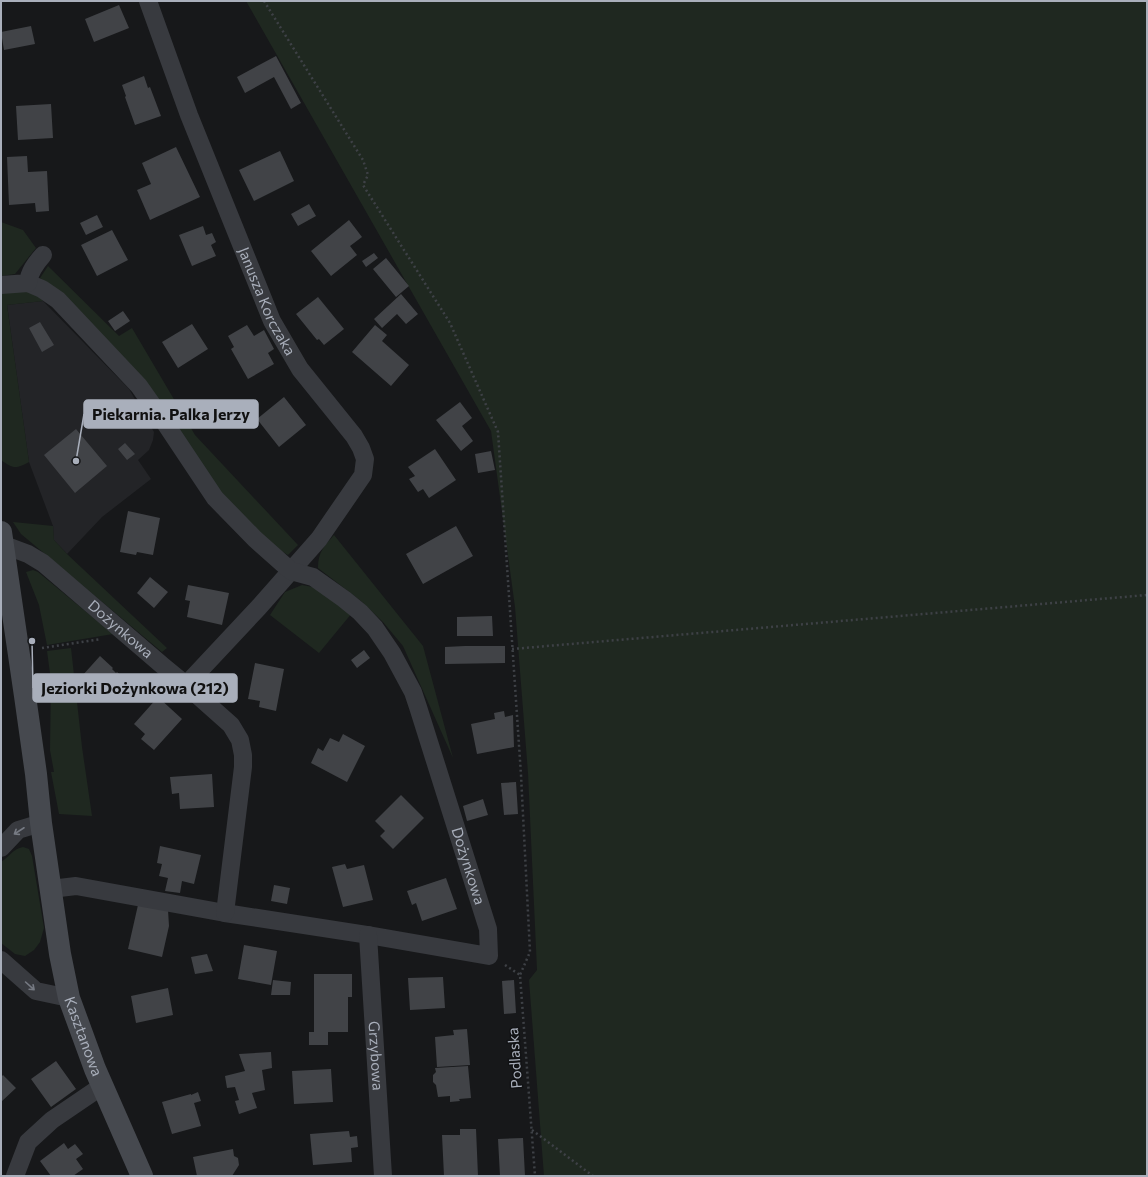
<svg xmlns="http://www.w3.org/2000/svg" width="1148" height="1177" viewBox="0 0 1148 1177" font-family="Commissioner,sans-serif">
	<rect width="100%" height="100%" fill="#17181a"/>
	<path fill="#232427" d="M43,301L129,389L154,432L153,440L149,450L138,460L151,479L102,517L67,554L54,540L53,526L29,462L7,305Z"/>
	<path fill="#1f2820" d="M246,1H1147V1176H544L529,980L537,970L528,773L515,607L491,431Z
		M1,222L23,230L36,248L15,274L1,276Z
		M48,266L119,336L132,328L195,435L298,545L288,555L273,546L226,498L63,295L40,278Z
		M1,292H34L43,301L7,305L29,462C16,469 13,469 1,460Z
		M13,522L53,526L54,540L67,554L167,648L162,652L21,534Z
		M334,535L423,646L453,758L403,646L383,622L361,601L318,568C318,552 324,546 334,535Z
		M33,570L38,572L113,634L47,645L39,605L26,572Z
		M302,585L318,588L352,613L319,653L270,615L285,592Z
		M71,648L82,747L92,816L59,814L51,772H54L50,750L51,681L47,651Z
		M23,847L29,849L32,856L44,928L40,942L34,950L25,956L15,954L1,943V862C10,856 13,849 23,847Z"/>
	<path fill="#414347" d="M119,5L129,28L94,42L85,19Z
		M31,26L35,44L4,50L1,32Z
		M276,56L301,103L291,109L274,77L245,93L237,77Z
		M144,76L148,88L150,87L161,116L135,125L125,97L126,96L122,85Z
		M51,104L53,138L18,140L16,106Z
		M176,147L200,197L150,220L137,190L151,184L142,163Z
		M280,151L294,181L254,201L239,170Z
		M27,156L28,172L47,171L49,211L36,212L35,203L9,205L7,157Z
		M309,204L316,216L298,226L291,214Z
		M97,215L103,227L86,235L80,223Z
		M349,220L362,237L350,246L357,255L331,276L311,251Z
		M203,226L206,235L212,233L216,242L211,245L216,256L192,266L179,235Z
		M112,230L128,260L97,276L81,245Z
		M374,253L378,258L366,267L362,261Z
		M386,258L409,286L396,297L373,269Z
		M401,294L418,314L406,324L397,314L382,328L374,319Z
		M318,297L344,329L324,345L319,339L317,340L296,314Z
		M123,311L130,321L115,331L108,321Z
		M40,322L54,345L42,352L29,328Z
		M192,324L208,349L178,368L162,342Z
		M247,325L254,336L264,330L274,349L268,353L274,364L248,379L231,349L234,347L228,336Z
		M375,325L387,335L382,341L409,365L391,386L352,352Z
		M284,397L306,425L279,447L257,419Z
		M460,402L472,418L462,426L473,441L461,451L436,420Z
		M76,429L107,466L75,493L44,455Z
		M125,443L135,454L127,460L118,449Z
		M435,449L456,480L429,498L423,489L418,492L409,479L415,476L408,467Z
		M491,451L495,470L478,473L475,454Z
		M128,511L160,518L153,555L137,552L136,555L120,552Z
		M456,526L473,556L423,584L406,554Z
		M150,577L168,592L154,608L137,593Z
		M188,585L229,593L222,625L187,617L190,601L185,600Z
		M492,616L493,636H457V617Z
		M465,646H505V663L445,664V647Z
		M364,650L370,658L357,668L351,660Z
		M100,656L113,668L112,669L116,673L117,672L125,679L108,698L82,676Z
		M255,663L284,669L276,711L259,707L260,701L248,699Z
		M158,697L182,719L154,750L141,739L145,734L134,724Z
		M504,711L505,717L513,715L514,747L477,754L471,724L495,719L494,713Z
		M343,734L365,746L347,782L311,763L318,748L323,751L330,738L339,742Z
		M212,774L214,807L180,809L179,793L172,794L170,777Z
		M516,782L518,814L504,815L501,783Z
		M401,795L424,818L393,849L380,836L385,831L375,821Z
		M483,799L488,815L467,821L463,806Z
		M160,846L201,855L194,884L182,881L180,893L165,891L168,878L159,876L162,864L157,863Z
		M345,864L347,869L364,865L373,900L343,907L332,867Z
		M446,878L457,909L422,921L416,903L412,905L407,891Z
		M274,885L290,888L287,904L271,901Z
		M138,905L168,910L169,926L162,957L128,949Z
		M244,945L277,951L271,985L238,979Z
		M207,954L213,971L195,974L191,957Z
		M314,974H352V997H348V1032H328V1045H309V1032H314Z
		M443,977L445,1008L410,1010L408,978Z
		M273,980L291,982L290,995H271Z
		M514,980L516,1013L504,1014L502,981Z
		M168,988L173,1015L136,1023L131,996Z
		M467,1029L470,1065L437,1067L435,1037L454,1035L453,1030Z
		M271,1052L272,1068L262,1070L265,1090L252,1093L257,1108L239,1114L235,1101L239,1100L235,1087L227,1088L225,1076L245,1071L239,1054Z
		M56,1061L76,1089L51,1107L31,1079Z
		M468,1066L471,1098L459,1099L460,1101L450,1102V1096L438,1097L436,1085L433,1082V1075L436,1072L435,1068Z
		M331,1069L333,1102L294,1104L292,1071Z
		M3,1075L16,1088L1,1102V1077Z
		M198,1092L201,1101L194,1103L201,1126L172,1134L162,1102L191,1094V1095Z
		M460,1129H476L478,1176H444L442,1135H460Z
		M349,1131L350,1137L357,1136L358,1147L351,1148L352,1162L313,1165L310,1134Z
		M523,1138L525,1176H500L498,1139Z
		M64,1143L68,1149L75,1144L83,1154L76,1159L83,1169L73,1176H51L40,1161Z
		M233,1149L234,1156L238,1158L239,1165L232,1176H197L193,1157Z"/>
	<g fill="none" stroke-linecap="round" stroke-linejoin="round">
		<path stroke="#3e4146" stroke-width="2.5" stroke-dasharray="2 3" stroke-linecap="butt" d="M264,1L363,160L368,175L363,185L450,323L498,432L521,775L530,952L520,975
			M42,648L101,639
			M512,649L1147,595
			M505,965L520,975L535,1176
			M532,1130L593,1176"/>
		<g stroke="#383a3f" stroke-width="18">
			<path id="s1" d="M148,1L189,115L272,321L300,369L354,436L361,448L365,459L363,475L319,539L259,607L186,685"/>
			<path id="s2" d="M28,283L42,289L58,300L139,386L163,420L215,498L255,539L291,571L313,577L344,599L360,612L375,628L392,653L413,692L418,707L488,929L489,956L368,935L225,913L76,886L51,889"/>
			<path d="M1,285L28,283C29,272 35,264 43,255"/>
			<path id="s3" d="M4,545L28,554L43,563L163,666L186,685L231,725L240,740L243,755V767L225,913"/>
			<path d="M1,848L18,830L41,823"/>
			<path id="s4" d="M368,935L383,1176"/>
			<path d="M1,960L36,991L69,998"/>
			<path d="M15,1176L28,1142L52,1120L102,1086"/>
		</g>
		<path stroke="#46494f" stroke-width="22" id="s5" d="M1,532L25,696L36,774L41,823L60,954L69,998L95,1069L142,1176"/>
	</g>
	<defs><path id="oneway-shaft" d="M-6 0H5M1.5-3L5.5 0L1.5 3" fill="none" stroke-width="1.6" stroke-linecap="round" stroke-linejoin="round"/></defs>
	<g stroke="#767a83">
		<use href="#oneway-shaft" transform="translate(19 831) rotate(147)"/>
		<use href="#oneway-shaft" transform="translate(30 986) rotate(42)"/>
	</g>
	<g text-anchor="middle" stroke-width="3" stroke-linejoin="round" paint-order="stroke">
		<g font-size="15" fill="#a9afbb" stroke="#121315">
			<text dy="5" stroke="none"><textPath href="#s1" startOffset="323">Janusza Korczaka</textPath></text>
			<text dy="5" stroke="none"><textPath href="#s3" startOffset="145">Dożynkowa</textPath></text>
			<text dy="5" stroke="none"><textPath href="#s2" startOffset="754">Dożynkowa</textPath></text>
			<text dy="5" stroke="none"><textPath href="#s5" startOffset="512">Kasztanowa</textPath></text>
			<text dy="5" stroke="none"><textPath href="#s4" startOffset="121">Grzybowa</textPath></text>
			<text transform="translate(515 1058) rotate(-94)" y="5">Podlaska</text>
		</g>
	</g>
	<path fill="none" stroke="#a9afbb" stroke-width="1.5" d="M76 461L84 414M32 641L33 688"/>
	<g fill="#a9afbb" stroke="#121315" stroke-width="1.5">
		<circle cx="76" cy="461" r="4"/>
		<circle cx="32" cy="641" r="4"/>
	</g>
	<g fill="#a9afbb" stroke="#a9afbb" stroke-width="1.5">
		<rect x="84" y="400" width="174" height="28" rx="4"/>
		<rect x="33" y="674" width="204" height="28" rx="4"/>
	</g>
	<g font-size="16" text-anchor="middle" font-weight="bold" fill="#111">
		<text x="171" y="420">Piekarnia. Palka Jerzy</text>
		<text x="135" y="694">Jeziorki Dożynkowa (212)</text>
	</g>
	<rect width="1148" height="1177" fill="none" stroke="#a9afbb" stroke-width="4"/>
</svg>
